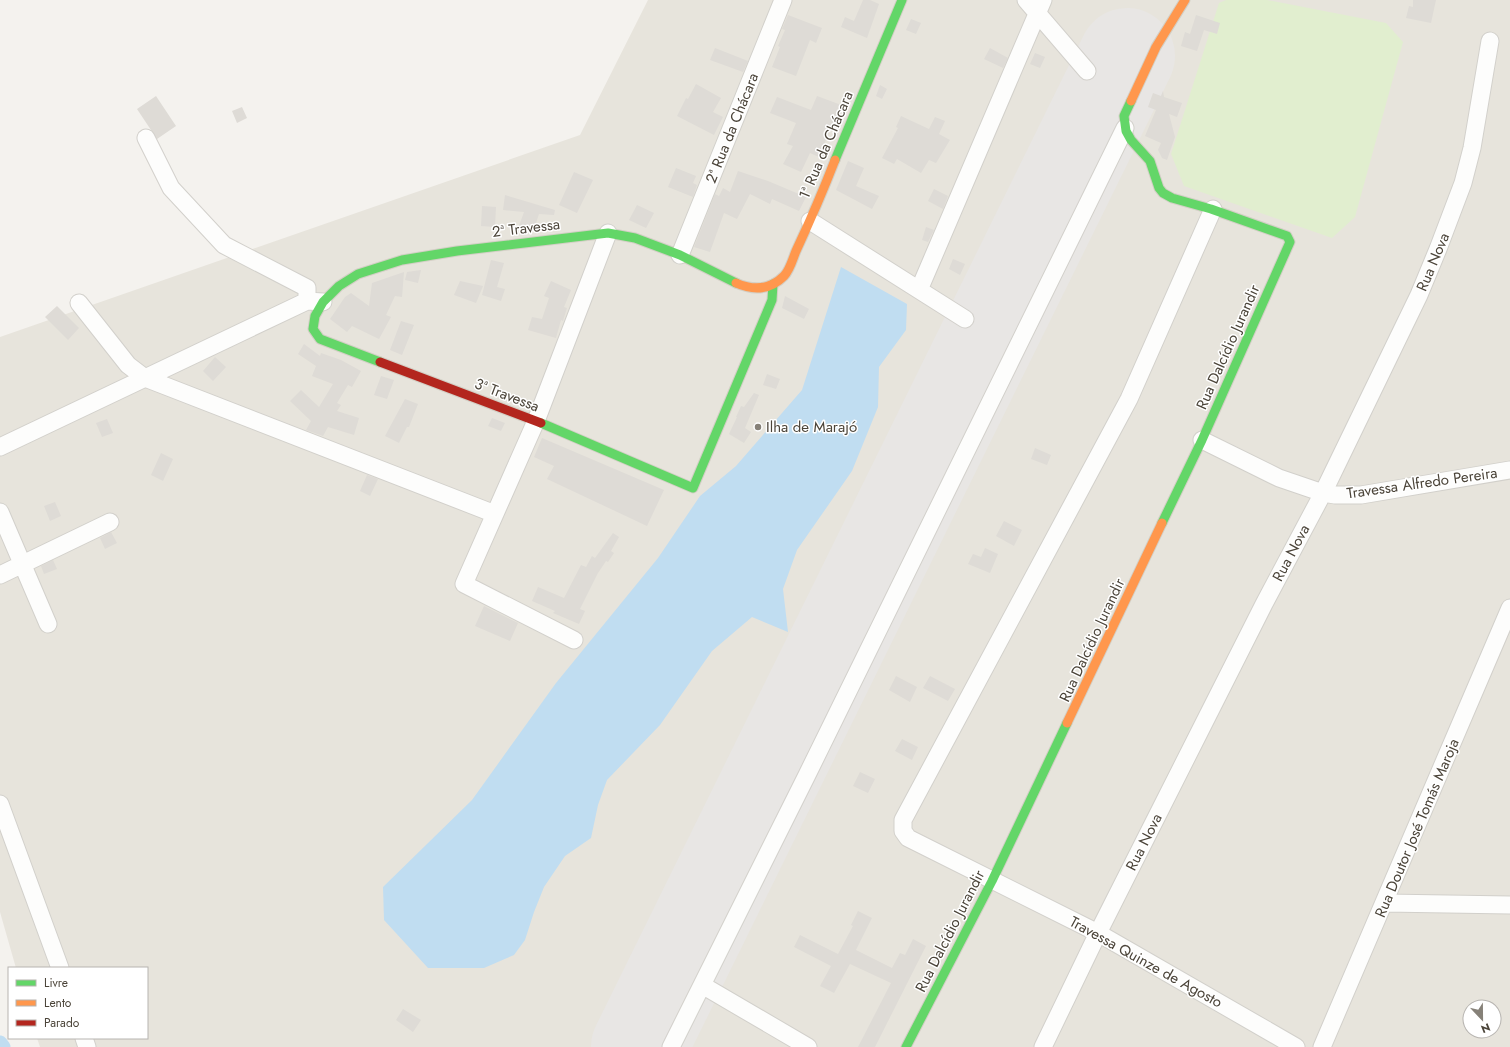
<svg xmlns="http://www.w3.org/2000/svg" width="1510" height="1047" viewBox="0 0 1510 1047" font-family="Jost,sans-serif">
	<rect width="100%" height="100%" fill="#f4f2ee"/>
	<path fill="#e7e4dc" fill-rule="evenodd" d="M648,0H1510V1047H40L37,1038H147V968H16L0,912V337L580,135ZM1470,1007H1494V1031H1470Z"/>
	<path fill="#e1eecf" d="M1226,0H1267L1386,23L1403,42L1355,217L1332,238L1184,186L1171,154L1219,3Z"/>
	<path fill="#c0ddf1" d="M841,267L907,304L906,330L879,367L878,407L852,471L797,550L783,589L788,632L752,617L712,651L660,725L607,780L598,805L591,838L565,856L544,887L534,912L525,940L514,955L484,968H428L384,920L383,887L472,800L556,683L658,558L700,496L736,466L802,390Z"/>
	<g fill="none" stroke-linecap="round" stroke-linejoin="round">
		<path stroke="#c0ddf1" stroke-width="15" d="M0,1043L3,1047"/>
		<path stroke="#e8e6e4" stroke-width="96" d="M639,1047L1127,56"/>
	</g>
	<path fill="#dedbd6" d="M863,0H870L879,4L867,38L841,27L845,17L854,21Z
		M1413,0H1436L1431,23L1406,18L1409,6L1413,7Z
		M788,15L822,28L816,43L810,40L796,76L772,67L780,47L778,46L785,30L782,29Z
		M1196,15L1220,23L1217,34L1204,30L1197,51L1181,46L1185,32L1190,34Z
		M911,19L921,23L916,34L906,30Z
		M715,48L748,61L743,72L710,60Z
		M990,48L1008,58L1003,68L984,59Z
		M1035,53L1045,57L1040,68L1030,64Z
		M696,84L721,98L713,112L723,117L714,135L677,116L686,98L688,99Z
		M880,85L887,89L882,99L876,96Z
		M1163,91L1164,97L1182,103L1177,117L1169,114L1175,137L1167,160L1162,158L1158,150L1161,143L1145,136L1156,110L1148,107L1153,93L1161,96Z
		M156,96L176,126L157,139L137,109Z
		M817,96L844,106L838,121L834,120L819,157L810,153L801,172L783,164L793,146L787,144L796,123L770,113L777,97L811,110Z
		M242,107L247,118L237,123L232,111Z
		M901,116L929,129L935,117L945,121L939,134L950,140L936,163L929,160L921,173L897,159L894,164L882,158L898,128L896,127Z
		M848,161L864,168L856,186L879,196L872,209L836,190Z
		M676,168L696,176L693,183L697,185L693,197L668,187Z
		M738,171L768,181L806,197L799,211L772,199L770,204L750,194L737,219L724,213L710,252L694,247L715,194L719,196L723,188L730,192Z
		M574,172L593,180L577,213L559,205Z
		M934,189L948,196L943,209L928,201Z
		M505,195L555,210L554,215L539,214L534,229L530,230L519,226L524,212L503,210Z
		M637,205L654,213L646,228L629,220Z
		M482,206L496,207L495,227L481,226Z
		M926,227L934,230L928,242L922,240Z
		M953,259L965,264L960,275L949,269Z
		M491,260L504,263L497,287L505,289L501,301L482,295Z
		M421,270L418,283L405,280L407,272Z
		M404,272L402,297L395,296L386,315L391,317L379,339L352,326L347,332L330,319L345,297L351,293L369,306L372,283Z
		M460,281L483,286L476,303L454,295Z
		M551,281L571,290L564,307L567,308L563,321L561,320L556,338L528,330L532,317L542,319L549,298L544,296Z
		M785,296L809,309L804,319L782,308Z
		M57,306L79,328L68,340L45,317Z
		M401,321L414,325L402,355L390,350Z
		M304,344L320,356L321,353L341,360L361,371L352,387L348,385L337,403L341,405L337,411L359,418L354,435L328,427L323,436L306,430L311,421L290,401L301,390L319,407L333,384L312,376L316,366L298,354Z
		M215,357L226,367L213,381L203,371Z
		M767,374L780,379L776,389L763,385Z
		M381,376L394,380L387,399L374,395Z
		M754,393L759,395L745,428L751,432L744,443L729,434L737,417H736L741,406L744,407Z
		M405,399L418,404L409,427H407L399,443L385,436Z
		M492,418L505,423L501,431L488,426Z
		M107,419L113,433L102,437L96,423Z
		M542,438L664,490L647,526L547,479L554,466L534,457Z
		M1035,448L1051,455L1047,465L1031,459Z
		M161,453L173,459L163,481L151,475Z
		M367,475L378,479L370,496L360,491Z
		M55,502L61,516L50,521L44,506Z
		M1004,521L1022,530L1014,546L996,536Z
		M111,532L117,543L105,549L100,538Z
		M613,533L619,537L611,551L614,553L608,562L606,561L598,573L580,609L585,611L579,624L553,613L555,611L532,601L538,587L564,598L581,565L586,567L592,556L595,558Z
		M985,548L998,554L990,573L968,564L973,554L981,557Z
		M53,560L57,569L44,574L41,566Z
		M484,606L518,623L510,641L475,626Z
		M896,676L917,687L910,702L889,690Z
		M930,676L955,689L948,701L923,688Z
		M902,739L918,747L912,760L895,751Z
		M860,772L875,779L868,793L853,786Z
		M858,911L872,918L856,950L892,968L900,953L905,955L913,939L926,946L875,1047H858L891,983L850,964L834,993L820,986L831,966L794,947L800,935L838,954L853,926L851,925Z
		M403,1009L421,1020L413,1032L396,1020Z"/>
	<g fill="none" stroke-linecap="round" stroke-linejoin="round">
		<defs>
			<path id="street" d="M1026,0L1087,71
				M146,138L171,188L224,245L307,288V301
				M1213,209L1129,399L903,820V831L908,838L1098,933L1296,1047
				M810,221L965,319
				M680,255L783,0
				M919,290L1043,0
				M79,303L128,365L145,378L495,514
				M1202,440L1279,478L1323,493L1335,495H1361L1510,470
				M0,447L307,301L323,302
				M0,512L48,624
				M0,575L110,522
				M574,640L464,584L536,421L608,233
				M0,804L60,968
				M1385,903L1510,905
				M702,985L808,1047
				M84,1038L87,1047
				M671,1047L807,775L1125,128
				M1043,1047L1098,933L1264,604L1323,493L1419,295L1438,249L1463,183L1472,148L1490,41
				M1322,1047L1510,608"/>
			<path id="fast" d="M1131,101L1124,116L1126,131L1131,140L1150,161L1159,188L1163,193L1172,198L1211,209L1287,236L1290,242L1202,440L1162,523
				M835,160L902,0
				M380,362L320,339L313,329L315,316L323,302L339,286L358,274L402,260L457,251L608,233L635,238L680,255L736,283
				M541,423L693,488L772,300L773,284
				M906,1047L992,881L1067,723"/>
			<path id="slow" d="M1131,101L1156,47L1185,0
				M736,283C754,291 770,290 784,276C790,270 793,258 796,251C810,221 823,191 835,160
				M1067,723L1162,523"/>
			<path id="jam" d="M380,362L541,423"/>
		</defs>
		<use href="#street" stroke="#d2d0cb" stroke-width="19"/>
		<use href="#fast" stroke="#d3cfc5" stroke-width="11"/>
		<use href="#slow" stroke="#d3cfc5" stroke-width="11"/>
		<use href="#jam" stroke="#d3cfc5" stroke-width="11"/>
		<use href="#street" stroke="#fdfdfc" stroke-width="17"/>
		<use href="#fast" stroke="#63d668" stroke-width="9"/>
		<use href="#slow" stroke="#ff974d" stroke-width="9"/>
		<use href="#jam" stroke="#b3261e" stroke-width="9"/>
	</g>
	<circle fill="#868178" stroke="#fff" stroke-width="1.5" cx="758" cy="427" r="4"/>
	<g text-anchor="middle" stroke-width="3" stroke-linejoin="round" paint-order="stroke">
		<g font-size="15" fill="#4b4439" stroke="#fff">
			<text transform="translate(732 128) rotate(-68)" y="5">2ª Rua da Chácara</text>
			<text transform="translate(826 145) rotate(-67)" y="5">1ª Rua da Chácara</text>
			<text transform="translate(526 228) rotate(-7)" y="5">2ª Travessa</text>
			<text transform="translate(1433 262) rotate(-67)" y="5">Rua Nova</text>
			<text transform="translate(1228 347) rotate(-66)" y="5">Rua Dalcídio Jurandir</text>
			<text transform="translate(507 395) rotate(21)" y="5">3ª Travessa</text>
			<text transform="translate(1422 483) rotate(-8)" y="5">Travessa Alfredo Pereira</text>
			<text transform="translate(1291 553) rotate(-62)" y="5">Rua Nova</text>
			<text transform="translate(1092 640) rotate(-65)" y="5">Rua Dalcídio Jurandir</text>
			<text transform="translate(1417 828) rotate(-67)" y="5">Rua Doutor José Tomás Maroja</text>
			<text transform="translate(1144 842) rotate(-63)" y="5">Rua Nova</text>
			<text transform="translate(950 931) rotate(-63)" y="5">Rua Dalcídio Jurandir</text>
			<text transform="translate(1146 962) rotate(29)" y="5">Travessa Quinze de Agosto</text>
		</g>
		<g font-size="15" fill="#4b4439" stroke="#fff" text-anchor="start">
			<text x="766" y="432">Ilha de Marajó</text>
		</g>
	</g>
	<rect x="8" y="967" width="140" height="72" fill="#ffffff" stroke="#b7b4b0"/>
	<rect x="16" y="980" width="20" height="6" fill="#63d668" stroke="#b7b4b0"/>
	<text x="44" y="987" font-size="12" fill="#4b4439">Livre</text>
	<rect x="16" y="1000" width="20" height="6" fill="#ff974d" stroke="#b7b4b0"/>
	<text x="44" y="1007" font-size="12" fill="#4b4439">Lento</text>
	<rect x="16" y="1020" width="20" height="6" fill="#b3261e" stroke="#b7b4b0"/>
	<text x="44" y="1027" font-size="12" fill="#4b4439">Parado</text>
	<g transform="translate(1482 1019) rotate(158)"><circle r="19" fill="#ffffff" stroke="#b7b4b0"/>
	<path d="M0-3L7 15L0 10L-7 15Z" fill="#868178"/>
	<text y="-6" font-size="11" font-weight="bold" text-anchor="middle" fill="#4b4439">N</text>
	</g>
</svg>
